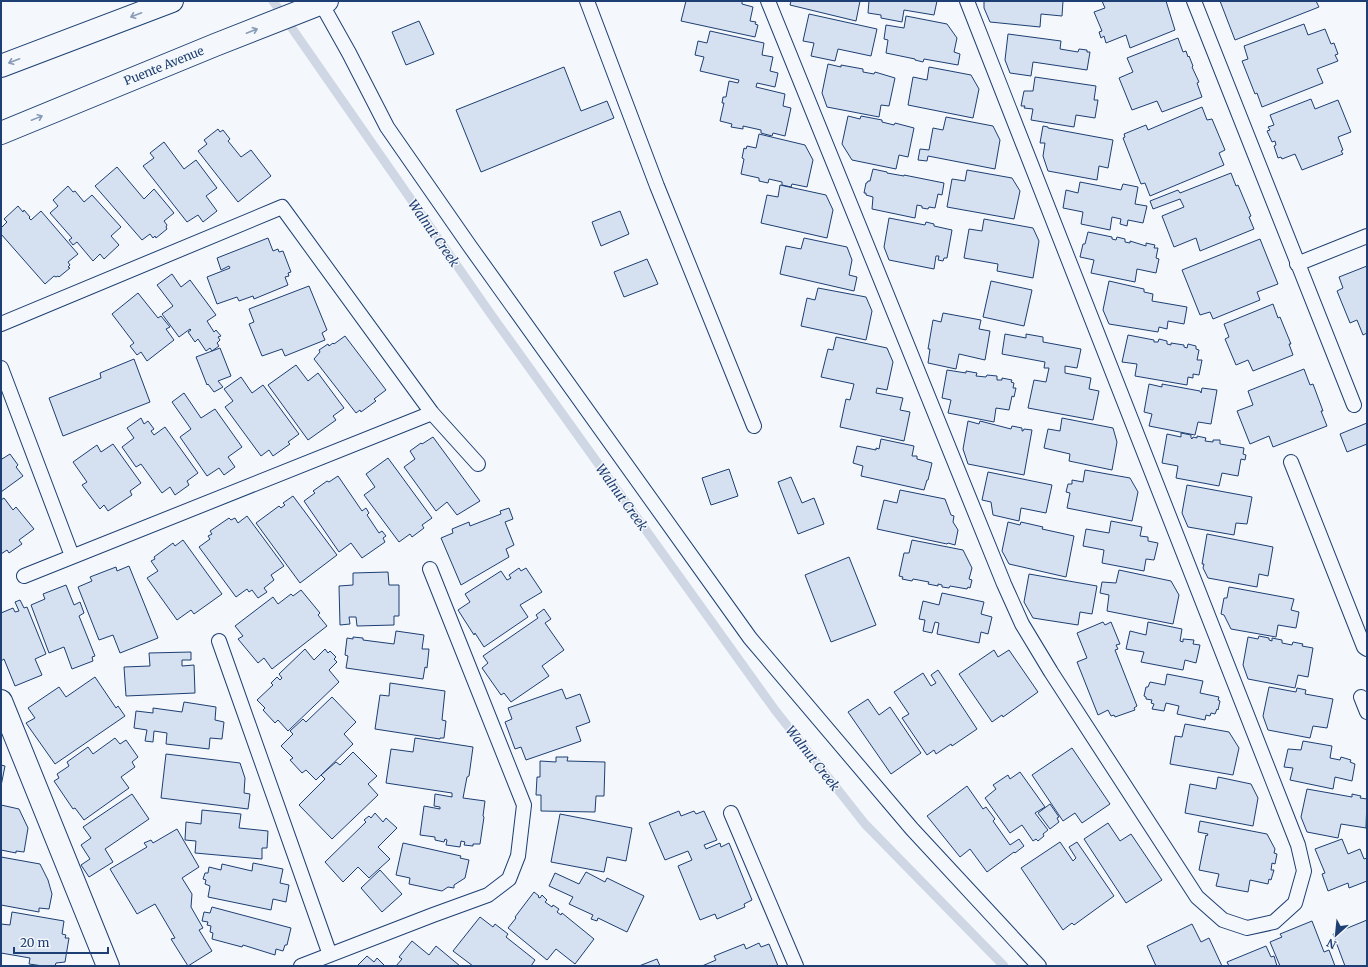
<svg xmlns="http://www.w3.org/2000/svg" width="1368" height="967" viewBox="0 0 1368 967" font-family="Merriweather,serif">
	<rect width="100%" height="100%" fill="#f4f7fb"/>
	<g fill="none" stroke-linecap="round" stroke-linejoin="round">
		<path stroke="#cfd7e4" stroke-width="9" d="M273,1L490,313L775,710L865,824L1004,966"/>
	</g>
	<path fill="#d5e0f0" stroke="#1d3f73" d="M686,1H742V4L753,7L750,21L756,22L755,24L758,25L755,37L681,21Z
		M791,1H860L856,21L790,5Z
		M869,1H937L934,15L904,10L902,22L881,18V15L868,13Z
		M984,1H1063L1062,16L1041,14L1040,27L990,22L984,8Z
		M1102,1H1166L1175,30L1130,48L1126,35L1106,43L1104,36L1101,38L1099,32L1102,31L1094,12L1105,8Z
		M1220,1H1316L1319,7L1235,40Z
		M809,14L877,29L871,56L838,49L835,61L811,56L814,43L803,41Z
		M906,16L947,24L957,38L954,52L960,54L958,65L924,59L923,62L915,60V59L886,53L888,40L884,39L886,25L904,28Z
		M419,21L434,54L406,65L392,32Z
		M1304,24L1308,35L1325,29L1331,44L1334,43L1338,54L1335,55L1338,61L1317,69L1323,83L1262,107L1257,93L1255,94L1242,61L1248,59L1244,46Z
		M710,31L764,43L762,55L773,57L770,71L778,73L775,87L757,83L756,87L785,94L783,106L791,108L785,136L773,133L772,136L761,133V130L743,126V129L731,127L732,124L720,121L724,103H722L723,97H726L729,81L738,83L739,80L700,71L704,57L695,55L698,41L707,43Z
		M1008,34L1061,41L1060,49L1078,52L1079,49L1087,50V52H1090L1087,70L1033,62L1031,76L1010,73L1005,60Z
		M1178,38L1183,52L1186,51L1188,57L1189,56L1193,66L1192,67L1199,82L1197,83L1202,97L1162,112L1157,101L1132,110L1119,78L1133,72L1127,58Z
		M828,64L841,67V65L863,69V72L874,74L875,72L895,78L889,106L881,105L879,117L827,107L822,93Z
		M564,67L581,111L607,101L614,118L481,172L456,110Z
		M929,67L971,75L979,89L973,118L908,105L913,77L927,80Z
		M1035,77L1096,86L1094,100H1098L1095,118L1076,115L1074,127L1031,120L1033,109L1024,108L1025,106H1021L1024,91H1033Z
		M1311,99L1315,109L1338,100L1351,132L1338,137L1343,150L1341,151L1343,154L1302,170L1295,154L1282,159L1281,157L1278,158L1274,146L1276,145L1275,141L1272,142L1267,131L1270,130L1268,127L1274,125L1270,115Z
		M1202,107L1207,120L1212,119L1225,150L1219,153L1224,165L1150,196L1145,183L1141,184L1123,138L1125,137L1124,134L1146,125L1148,130Z
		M848,116L860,119L861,116L882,120V122L894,125L895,123L914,128L908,157L899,155L896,169L852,160L842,144Z
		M946,117L993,126L1000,140L995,169L928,156L927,161L918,160L920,149L929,150L933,128L943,130Z
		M1043,126L1048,127V128L1113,140L1108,168L1099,166L1097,180L1048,171L1043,156L1045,143H1040Z
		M218,129L220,132L223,130L230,139L228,141L241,157L251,150L271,176L238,202L198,151L207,144L204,140Z
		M759,134L805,145L813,160L807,187L792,184L791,187L782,185V182L769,179L768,183L759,181V178L741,174L744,159L742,158L744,148L746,149L747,146L756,148Z
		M164,142L184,169L196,160L217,188L206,196L217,211L203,222L198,215L187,222L143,166L154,158L150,153Z
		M117,167L144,199L154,189L174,213L164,221L167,225L166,227L167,229L156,238L155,236L153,238L150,234L142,240L95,186Z
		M873,169L887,172V173L904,176V175L944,183L942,195L938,194L935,208L929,207L928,209L922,208V206L917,205L915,218L872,209L873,197L866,195V193H864L866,183H867L868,181H870Z
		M967,170L1012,178L1020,191L1014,219L947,207L952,179L965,181Z
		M1231,173L1236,186L1238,185L1251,216L1249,217L1254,229L1200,251L1196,238L1174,247L1162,216L1184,207L1180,199L1153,209L1150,201L1178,190L1180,193Z
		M1080,182L1121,190L1123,184L1138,187L1135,204L1147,206L1143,223L1128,220L1127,226L1120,224L1121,219L1112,217L1110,230L1081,224L1083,212L1063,208L1066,190L1078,193Z
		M780,185L826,195L833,210L827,238L761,223L767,195L778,197Z
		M68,186L73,192L75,191L84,202L92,195L121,227L111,236L119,245L104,259L100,254L93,261L77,242L73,245L69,240L72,238L50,213L58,206L53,200Z
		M18,206L23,212L24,210L30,217L29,218L31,220L41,211L78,254L68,262L70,265L68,267L70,268L59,277L58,276L56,277L54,276L45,284L1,234V228L7,222L4,219Z
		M620,211L629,234L601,246L592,222Z
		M889,218L925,225L926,222L934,224V226L952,230L947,258H944L943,261L938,260L939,256H936L934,269L889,260L884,247Z
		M984,219L1033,228L1039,241L1033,278L997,271L998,264L964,258L969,229L982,231Z
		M1088,232L1112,237V239L1116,240L1117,237L1125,239V242L1130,243V241L1146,246V243L1155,245L1154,248H1158L1156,258L1159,259L1156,273L1137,269L1135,282L1091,273L1094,260L1080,257L1083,244H1085Z
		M268,238L273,251L278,249L279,252L283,251L291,272L288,273L289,276L285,277L288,285L254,299L253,296L239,301L237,297L217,304L207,277L230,268L229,266L221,270L217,258Z
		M804,238L847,247L852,260L849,275L857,277L854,291L780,274L786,246L801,249Z
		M1260,239L1278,284L1257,292L1260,300L1213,319L1210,312L1200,315L1182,270Z
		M647,259L658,284L624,297L614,272Z
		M1367,266V333L1363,335L1357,320L1350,323L1337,291L1343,288L1339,277Z
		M172,274L181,287L190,280L216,315L207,321L214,332L216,330L221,336L218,337L220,340L217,343L219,346L212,351L210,348L206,351L198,339L195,342L188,332L191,330L190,329L179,337L162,314L173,306L157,285Z
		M991,281L1032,290L1024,326L983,317Z
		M1109,281L1144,289V292L1153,294L1152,301L1187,307L1184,324L1168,321L1167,329L1159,327L1158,332L1109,324L1103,310Z
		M309,286L327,330L322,333L325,340L285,356L282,349L262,356L249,324L254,322L249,309Z
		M818,288L866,297L872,311L866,340L801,326L807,298L815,300Z
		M138,293L158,318L161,316L170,327L166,329L174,340L147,361L141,352L137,355L130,346L134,343L112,314Z
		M1273,304L1278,318L1280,317L1291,344H1289L1293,355L1253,371L1248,360L1236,365L1225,339L1229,337L1224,324Z
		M943,313L981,320L979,329L990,331L985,360L959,354L956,369L928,363L930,349H928L933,320L941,322Z
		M1005,334L1026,338V334L1043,337V342L1081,349L1077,368L1065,366V373L1091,378L1089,389L1099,391L1093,420L1028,408L1034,380L1046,382L1049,368H1044L1045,362L1002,354Z
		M1128,335L1154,340V342H1158L1159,339L1167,341V344L1171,345V343L1184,345V347L1187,348L1188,344L1196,346V349L1199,350L1197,360H1202L1199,375L1193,374V378L1188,377L1187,385L1135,376L1137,364L1122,362Z
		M345,336L386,390L374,399L376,401L361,412L360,410L356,413L314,359L320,352L319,350L328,344L329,346L333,343L334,344Z
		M836,337L887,348L893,362L887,390L877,388L876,393L903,398L900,410L910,412L904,441L840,427L846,399L850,400L854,384L821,377L828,349L833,350Z
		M220,348L231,376L218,381L223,387L214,392L208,384L207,385L196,357Z
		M134,359L150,402L63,436L49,398L101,378L100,373Z
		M296,365L308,381L318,373L344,408L333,416L336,420L308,440L268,385Z
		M1304,369L1310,385L1313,384L1323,411H1321L1327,426L1273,447L1269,436L1250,444L1237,411L1253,405L1248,391Z
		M947,370L966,373V371L977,373L976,376L986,377L987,375L997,376V380H1002V378L1012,380L1011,382L1014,383L1013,388H1016L1014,397L1012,396L1009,410L996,408L994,422L948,413L951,400L942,398Z
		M241,377L252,393L263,385L299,434L288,442L290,444L273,456L269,450L261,456L225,407L233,401L224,389Z
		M1149,384L1162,387V384L1200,391L1201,393L1202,388L1217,390L1211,424L1198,422L1195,435L1149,426L1152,414L1144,412Z
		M184,393L201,418L215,409L242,447L228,457L235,467L224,475L219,468L207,476L180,437L191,429L172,402Z
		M141,418L144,424L148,421L154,429L151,431L154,435L165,427L198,473L187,481L189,485L175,495L170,487L162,493L141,464L136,467L122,447L134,438L127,428Z
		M1062,418L1113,428L1117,442L1112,470L1069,461L1070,454L1044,448L1048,429L1060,431Z
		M968,421L979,424L980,421L1011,429L1012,426L1022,428V431H1023L1024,429L1032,430L1024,475L968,464L963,449Z
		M1367,423V444L1347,452L1340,434Z
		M1181,433L1191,435V438L1192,439L1193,437L1197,438V436L1206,438L1205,441L1213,442V440H1220V444L1244,448L1243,454L1246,455L1245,460L1241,459L1238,476L1222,473L1219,486L1176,478L1178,466L1162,463L1167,434L1181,437Z
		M433,437L480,501L457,515L447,502L436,511L404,467L415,459L410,451L421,443L422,444Z
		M881,439L914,446L912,456H917V459L932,463L928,480H927L924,490L861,476L863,466L853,463L857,446L876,450V448L879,449Z
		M113,444L141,483L130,491L132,495L108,511L104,505L100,509L82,485L87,482L73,462L97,445L101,452Z
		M10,454L18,465L16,467L23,476L1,492V457L2,459Z
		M388,458L432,518L422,525L424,528L412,537L410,534L399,542L364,495L375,487L366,474Z
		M729,469L738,496L711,505L702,478Z
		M1085,470L1130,478L1138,492L1132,521L1067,508L1070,493L1066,492L1068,484H1072V480L1083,482Z
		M988,472L1052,485L1046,513L1021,508L1019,521L993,515L991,502L982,500Z
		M338,476L362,511L366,508L369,513L367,515L379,533L382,531L386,536L383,538L385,542L362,558L351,543L339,552L304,501L315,493L313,491L327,481L329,482Z
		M791,477L802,503L814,498L824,524L798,534L778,482Z
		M1187,485L1252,497L1247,524L1236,523L1234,535L1188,527L1182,513Z
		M900,490L945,499L951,515L954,516L953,522L958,530L955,545L948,543L947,544L877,529L884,500L897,503Z
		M293,496L337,555L300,583L256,523L279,506L281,508L285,505L283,503Z
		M4,498L13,510L16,507L34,529L19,540L22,544L9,553L7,550L1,554V500Z
		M509,508L513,519L505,522L514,545L506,549L509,557L461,585L441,538L453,533L452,529L469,522L470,526L501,514L500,511Z
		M247,516L284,566L271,575L274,580L264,588L267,592L258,598L252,590L249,592L247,589L236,597L199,547L210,539L208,536L212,534L210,531L229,518L231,520L235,518L238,523Z
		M1111,521L1142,527L1140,536L1148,537V541L1158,543L1154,560L1146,559L1144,571L1102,563L1104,550L1083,546L1086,529L1109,533Z
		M1008,522L1020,525L1021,522L1043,527L1042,529L1074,536L1066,577L1009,564L1002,551Z
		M1207,534L1273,547L1268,576L1259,574L1257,587L1208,578L1203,568L1204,564H1202Z
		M183,540L222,594L194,614L191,610L177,620L147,578L158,571L151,561L155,559L154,557L173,543L175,546Z
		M912,540L963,550L972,568L969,579L972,580L970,588L968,587L967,589L950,586L949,588L942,587V585L938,584V586L928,584L929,582L913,579L912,581L902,579L903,577L899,576L904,553H909Z
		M849,557L876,625L831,642L805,575Z
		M129,566L158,638L120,653L113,635L99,640L78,587L92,581L90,577L116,567L117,571Z
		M519,568L521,571L526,568L542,592L520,605L528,617L484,647L475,633L474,635L458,610L470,602L465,594L501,571L507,580L511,578L509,575Z
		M1119,570L1171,581L1179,595L1173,624L1107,611L1109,595L1100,593L1102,582L1116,583Z
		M388,572L389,585H399V616H394V625L357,626L356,617H349L350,624L340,625L339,586L353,585V573Z
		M1029,574L1097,586L1092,614L1080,612L1078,625L1033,618L1024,602Z
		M66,585L74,605L80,602L84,613L79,616L95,656L92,657L93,661L72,669L64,647L49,653L31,605L45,599L43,594Z
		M1229,587L1294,599L1291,610L1299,612L1296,628L1278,625L1276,637L1231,629L1224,615L1221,614L1224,598H1227Z
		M301,590L320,613L318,615L327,626L272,669L264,658L258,663L238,639L243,636L235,626L273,597L278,604L291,594L293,596Z
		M942,593L984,602L981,614L992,617L988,634L981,632L979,643L937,634L939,623L935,622L932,633L923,631L925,620L919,619L923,601L939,605Z
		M20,600L24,608L27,607L46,654L35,659L42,675L15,686L4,659L1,661V613L13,608L15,612L19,611L15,602Z
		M544,609L551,619L545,623L564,650L542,666L549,676L511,702L504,693L501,695L482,668L488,663L483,656L538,618L536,615Z
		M1103,622L1105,625L1111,622L1120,644L1116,645L1118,649L1115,650L1137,706L1134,708L1135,710L1115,717L1114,715L1111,716L1108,710L1098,715L1077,662L1087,658L1077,633Z
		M1148,622L1182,629L1180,641L1183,642V639L1194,640L1193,644L1200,645L1196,663L1185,660L1183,670L1141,662L1144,652L1126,649L1130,631L1146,635Z
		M396,631L424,635L422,649H429L427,668L425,667L423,679L346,668L348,656L345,655L347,638L353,639V637L363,638V640L394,644Z
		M1259,636L1269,638V640L1272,641V638L1282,640V643L1292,645L1293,642L1303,644L1302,646L1313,648L1308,677L1298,675L1295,688L1248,679L1243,665L1248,637L1258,639Z
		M305,649L314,660L325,649L328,653L330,651L336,657L334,659L337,662L329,670L339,682L288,731L278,720L275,723L263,710L265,708L257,700L273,685L271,683L277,677L280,680L282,678L279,674Z
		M994,650L998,657L1009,650L1038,692L1003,717L1002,715L992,722L959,674Z
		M191,652V660H182V666L194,665L195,693L126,696L124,667L150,666L149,653Z
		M938,670L977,729L952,746L951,744L936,754L934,750L927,755L902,718L909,714L894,692L923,673L931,686L936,683L931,675Z
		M1167,674L1203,681L1200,693L1219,697L1218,700L1220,701L1218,710L1217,709L1215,714L1211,713L1210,716L1206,715L1205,720L1177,714L1179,706L1166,703L1164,711L1152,709L1154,704L1151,703L1152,700L1146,699V697L1144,696L1146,687H1148L1150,682L1165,685Z
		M95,677L116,708L118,706L125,716L55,764L26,723L35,718L28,708L59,687L66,697Z
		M390,683L445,691L442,720L446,721L444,738H440V739L375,729L380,695L389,696Z
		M1269,687L1296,692L1297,688L1306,690L1305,694L1333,699L1327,728L1313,726L1310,738L1268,730L1263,716Z
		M562,689L566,699L580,694L590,722L576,727L581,741L526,760L521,747L515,749L505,722L512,719L508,708Z
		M332,697L356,722L344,734L353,744L316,780L306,770L302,773L290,760L293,758L281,746L293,734L290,731L303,719L306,722Z
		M868,699L879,715L890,707L921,753L891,774L848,712Z
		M184,702L216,707L215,720L224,722L222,739L210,738L209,749L166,744L167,733L154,731L153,742L145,741L147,730L134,728L136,711L153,713V708L182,712Z
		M1185,724L1229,732L1239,748L1233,775L1170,764L1175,736L1182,737Z
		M115,738L120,744L126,740L138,757L132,762L135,767L121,777L129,788L84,820L75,808L73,809L54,781L59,778L57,774L69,766L67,762L88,747L93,754Z
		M415,738L473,747L469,776L467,777L463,798L485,801L483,816L484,817L480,844H473V846L464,845L465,842L461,841L460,847L446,845L447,840L445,839L444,842L435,840V837L420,835L424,806L440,809V807L434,806L435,794L452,797V793L386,783L391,749L413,752Z
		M1303,741L1332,746L1330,758L1340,760L1341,757L1351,760L1350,762L1355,764L1352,781L1335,777L1333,789L1290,780L1293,768L1284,767L1288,749L1301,750Z
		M1072,748L1110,804L1082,823L1075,813L1063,821L1032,775Z
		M353,752L377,776L368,784L378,795L332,839L299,805L325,779L321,775L336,762L340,765Z
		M166,754L240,763L245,778L244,793L250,794L248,809L161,798Z
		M556,757H568L567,761L605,762L604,796H596L595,812L541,811V795H536L537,777H540V761L556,762Z
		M1,765L5,766L1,786Z
		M1020,772L1045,807L1035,813L1048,830L1043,834L1044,836L1038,841L1036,839L1033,841L1022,825L1010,833L985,798L996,789L993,785L1008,775L1010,779Z
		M1218,777L1251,784L1258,798L1253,826L1185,813L1190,784L1216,789Z
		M967,786L983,809L986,807L995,819L993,821L1010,845L1019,839L1024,846L1015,853L1014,852L987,872L970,849L960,857L927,816Z
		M1307,789L1352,797V794L1361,796L1360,798L1367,799L1366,828L1341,824L1338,838L1307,832L1301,817Z
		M132,794L149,819L105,849L113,862L89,877L81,865L90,859L81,845L91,838L83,827Z
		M1050,804L1059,817L1057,818L1059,822L1050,829L1038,813Z
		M1,805L19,809L28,828L24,852L16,851V853L1,850Z
		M202,810L241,814L239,828L268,831L267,848H262V859L195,853L196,841L185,840L186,822L201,824Z
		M679,811L681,816L694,811L696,814L704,811L717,840L704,845L706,849L720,843L721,847L729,843L752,900L744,904L745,907L717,919L715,914L700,920L678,866L692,860L688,851L665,860L649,823Z
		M375,813L383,822L386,818L397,828L378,847L390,859L369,878L358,867L343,882L325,862L366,822L364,820L369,816L371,818Z
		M560,814L632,828L626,861L607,857L604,872L551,862Z
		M1200,821L1267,834L1275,849L1274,853L1277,854L1275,864L1272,863L1271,870H1274L1271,880L1269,879L1268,884L1250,880L1248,892L1216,886L1219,874L1199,870L1206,835L1207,836L1208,834L1198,832Z
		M1108,823L1120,841L1131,834L1162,880L1126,903L1084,839Z
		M177,829L199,867L182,878L192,894L191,907L203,928L199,930L212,951L188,966L171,939L175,938L155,904L137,914L110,869L147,847L144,843L151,840L153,843Z
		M1342,839L1348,854L1360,849L1364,859L1367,858V881L1349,888L1348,883L1328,891L1322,874L1325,873L1315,849Z
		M1060,842L1073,861L1076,858L1069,847L1077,842L1114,896L1074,925L1072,923L1063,930L1021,868Z
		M403,843L461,856L460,858L469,860L465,878L454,885V888L448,887L442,891L409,884L410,878L396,875Z
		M1,857L40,864L48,880L52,894L49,909L39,908V912L1,905Z
		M253,863L283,869L280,883L289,885L286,902L273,899L271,910L208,897L210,886L205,884L206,880L203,879L205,873H208L209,867L221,870L222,864L252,871Z
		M380,870L402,894L382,912L361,888Z
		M586,872L605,882L607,878L644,896L627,932L598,918L597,921L591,919L593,915L569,904L573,897L549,886L555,873L579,884Z
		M534,892L539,896L538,897L540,898L542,895L547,900L545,902L552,907L553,905L559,909L557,912L561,915L562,913L594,939L575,964L556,949L547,960L508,928L516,918L515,917Z
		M212,907L291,928L287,945H285L283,951L276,949L275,955L243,945L242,947L212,939L213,933L210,932L211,926L207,925L208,922L202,921L204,912L210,913Z
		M12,912L64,921L62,934L66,935L65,938H69L65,962L56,963L55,966H43L29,964L30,958L1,953V924L10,925Z
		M480,917L493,927L495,924L508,934L506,937L535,960L531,966H473L453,951Z
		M1367,920V966H1345L1333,934Z
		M1312,921L1324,952L1329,950L1335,966H1280L1270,942L1282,937L1280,934Z
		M1192,924L1201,942L1209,938L1222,966H1156L1147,946Z
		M412,941L429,955L436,946L460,966H396L402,959L399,957Z
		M759,943L761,947L769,944L778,966H702L716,960L714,956L744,944L746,949Z
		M1266,946L1271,957L1274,956L1277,966H1229L1227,962Z
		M367,956L374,962L377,958L385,966H357Z
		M657,959L660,966H639Z"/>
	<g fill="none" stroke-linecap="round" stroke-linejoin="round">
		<defs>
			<path id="service" d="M587,1L657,186L754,426
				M768,1L1004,584L1022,624L1051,672L1197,897L1223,920L1247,928L1274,922L1295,903L1304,871L1298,845L967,1
				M1194,1L1354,405
				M321,3L349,53L387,127L469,245L750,638L912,829L1039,966
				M1297,264L1367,236
				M1,324L282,207L432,413L478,464
				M1,368L72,556
				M1291,462L1364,647L1367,649
				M24,576L432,413
				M219,641L330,955
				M1361,697L1367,712
				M731,813L796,966
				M301,966L433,915L488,895L509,879L518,856L524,805L430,569"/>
			<path id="minor" d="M1,701L108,966"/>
			<path id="secondary" d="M1,66L172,1
				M1,133L215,45L327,1"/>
		</defs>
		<use href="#service" stroke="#1d3f73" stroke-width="16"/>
		<use href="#minor" stroke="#1d3f73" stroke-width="24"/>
		<use href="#secondary" stroke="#1d3f73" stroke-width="24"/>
		<use href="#service" stroke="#f4f7fb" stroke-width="14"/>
		<use href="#minor" stroke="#f4f7fb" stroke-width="22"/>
		<use href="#secondary" stroke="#f4f7fb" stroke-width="22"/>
	</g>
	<defs><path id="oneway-shaft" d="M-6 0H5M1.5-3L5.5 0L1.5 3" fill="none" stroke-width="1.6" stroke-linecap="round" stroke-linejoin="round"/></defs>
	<g stroke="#889bb7">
		<use href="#oneway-shaft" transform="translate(136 15) rotate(159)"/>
		<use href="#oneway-shaft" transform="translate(252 31) rotate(-21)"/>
		<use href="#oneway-shaft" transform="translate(14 61) rotate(159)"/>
		<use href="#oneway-shaft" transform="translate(37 118) rotate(-22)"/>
	</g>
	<g text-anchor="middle" stroke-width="3" stroke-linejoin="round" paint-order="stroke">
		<g font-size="12" fill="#1d3f73" stroke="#f4f7fb">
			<text transform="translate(164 66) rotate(-22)" y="4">Puente Avenue</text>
		</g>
		<g font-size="13" font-style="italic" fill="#1d3f73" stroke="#f4f7fb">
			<text transform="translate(434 233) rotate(55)" y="5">Walnut Creek</text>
			<text transform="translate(622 497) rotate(54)" y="5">Walnut Creek</text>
			<text transform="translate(813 758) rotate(52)" y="5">Walnut Creek</text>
		</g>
	</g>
	<rect width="1368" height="967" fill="none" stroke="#1d3f73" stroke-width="4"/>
	<g transform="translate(1336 935) rotate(207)" stroke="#f4f7fb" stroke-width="3" paint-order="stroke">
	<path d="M0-3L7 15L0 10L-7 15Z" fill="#1d3f73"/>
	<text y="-6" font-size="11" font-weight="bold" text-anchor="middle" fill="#1d3f73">N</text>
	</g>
	<path d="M14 947v6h94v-6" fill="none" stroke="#1d3f73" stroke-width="2"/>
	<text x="20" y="947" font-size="12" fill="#1d3f73" stroke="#f4f7fb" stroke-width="3" paint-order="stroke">20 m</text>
</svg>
